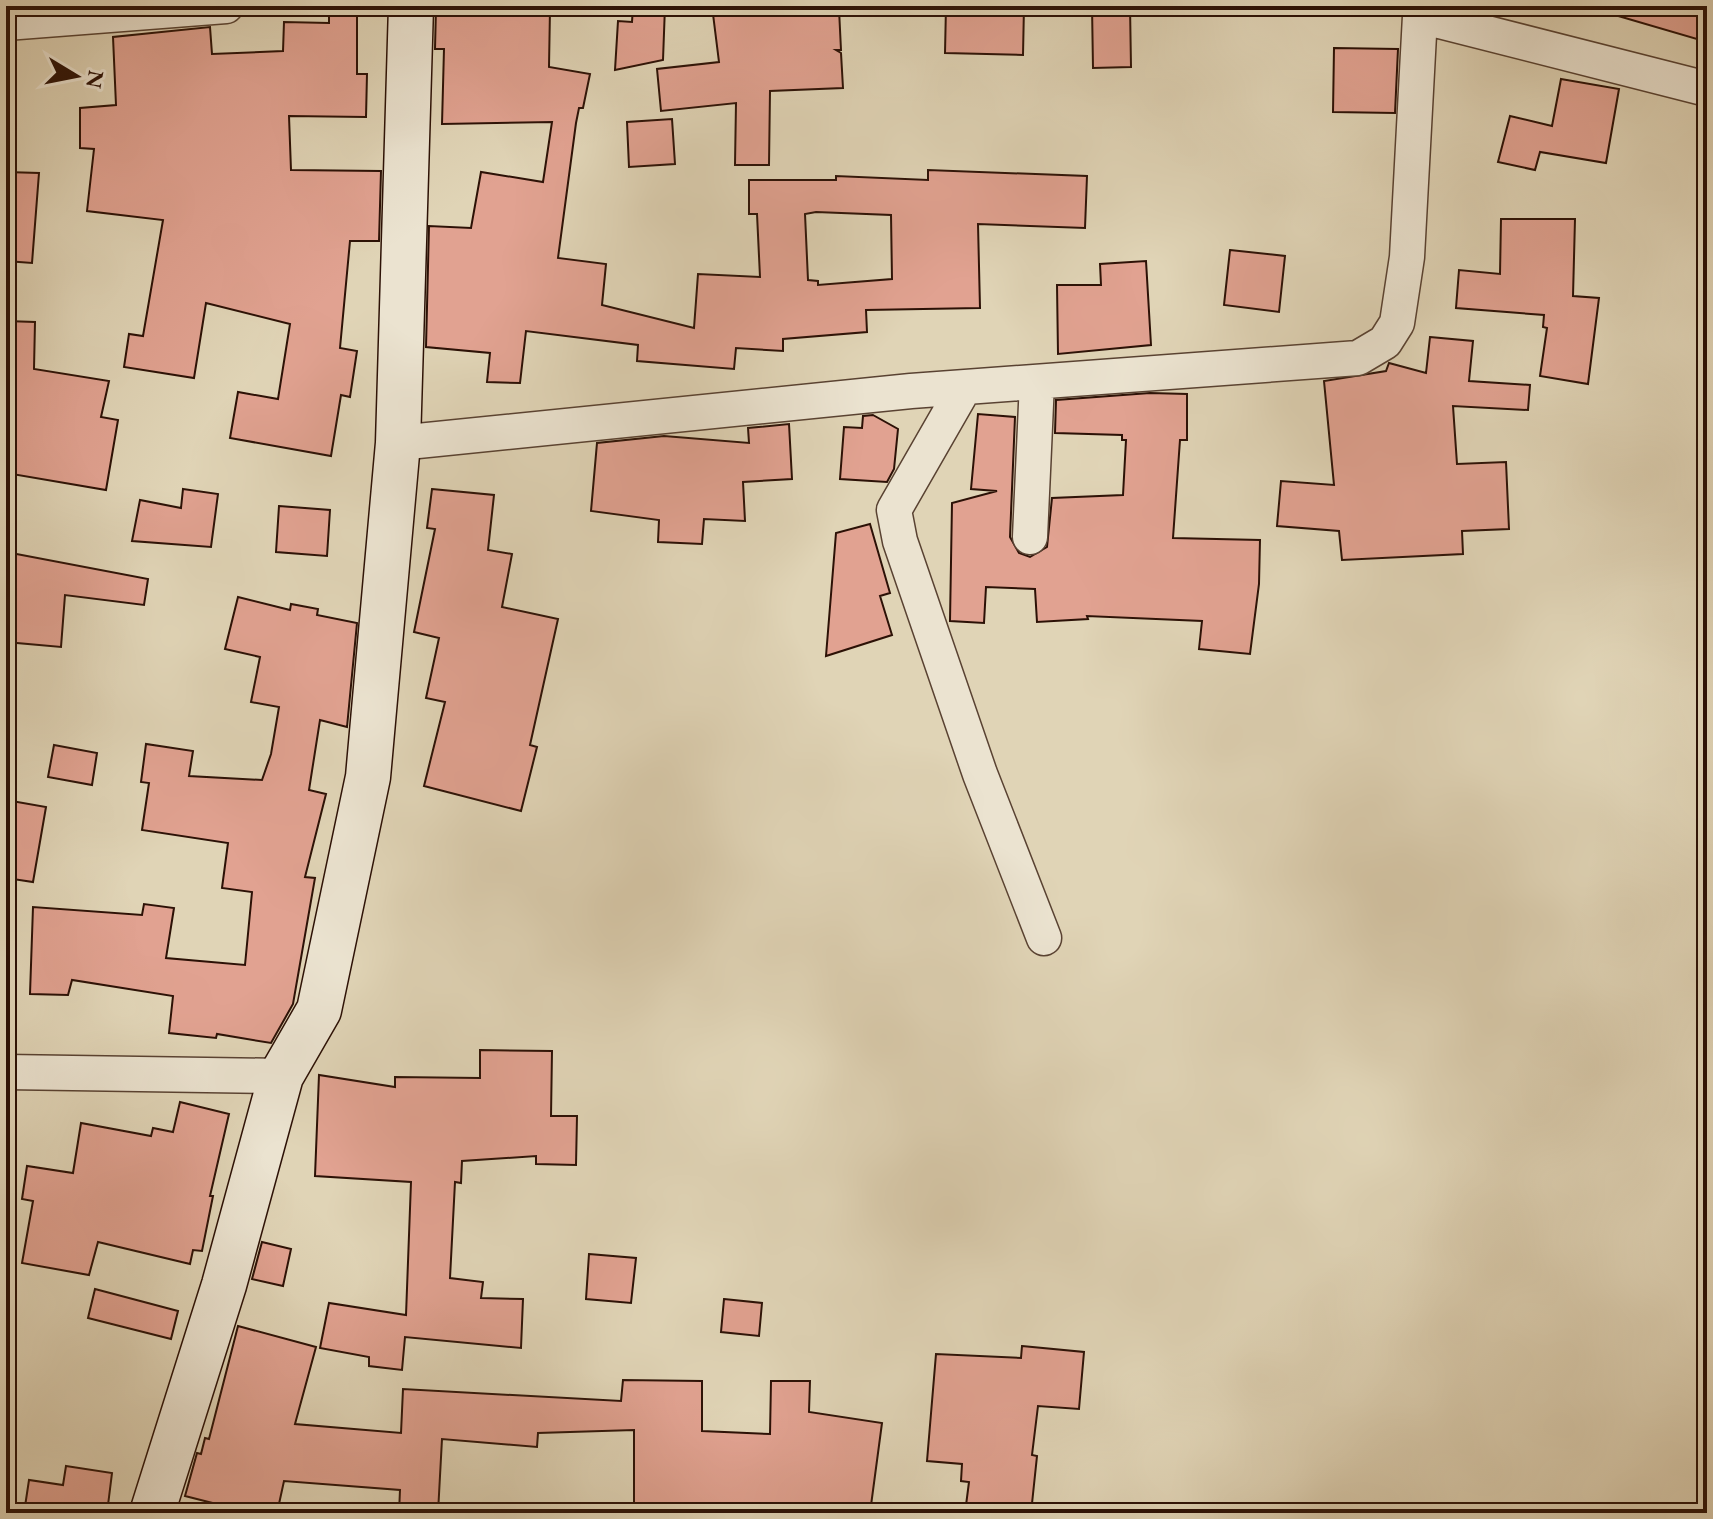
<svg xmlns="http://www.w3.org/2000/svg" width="1713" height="1519" viewBox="0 0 1713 1519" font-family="'EB Garamond',serif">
	<rect width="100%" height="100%" fill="#e0d4b6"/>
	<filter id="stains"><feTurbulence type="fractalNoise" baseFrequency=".0025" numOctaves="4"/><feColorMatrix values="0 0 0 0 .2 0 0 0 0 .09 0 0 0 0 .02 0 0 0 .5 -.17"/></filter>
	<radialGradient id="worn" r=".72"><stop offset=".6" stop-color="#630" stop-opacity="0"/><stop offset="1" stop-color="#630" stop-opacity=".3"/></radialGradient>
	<path fill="#e1a291" stroke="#2c1106" stroke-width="2" fill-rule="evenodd" d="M633,6H665L663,60L615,70L618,21L632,22Z
		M712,6H760V15L839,9L841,50H836L841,53L843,88L770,91L769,165H735L736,103L661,111L657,69L719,62Z
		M946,6H1024L1023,55L945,53Z
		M1092,6H1130L1131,67L1093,68Z
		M1609,6H1707V42L1608,13Z
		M436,8L550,9L549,67L590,74L583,108H579L576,123L558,258L606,264L602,305L694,328L698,274L760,277L757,214H749V180H836V176L928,180V170L1087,176L1085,228L978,224L980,308L866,310L867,332L783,339V351L736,348L734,369L637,361L638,345L526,331L520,383L487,382L490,353L426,347L429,226L471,228L481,172L543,182L552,122L442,124L444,49H435ZM816,212L891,215L892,279L818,285V281L808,280L805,214Z
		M329,12H357V74H367L366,117L289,116L291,170L381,171L379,241H350L340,348L357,351L350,397L341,395L331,456L230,438L238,392L278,399L290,324L206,303L194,378L124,367L129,334L143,336L163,220L87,211L94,149L80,148V108L116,105L113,37L210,27L212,54L283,51L284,22L329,23Z
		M1334,48L1398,49L1395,113L1333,112Z
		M1561,79L1619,89L1606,163L1540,152L1535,170L1498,162L1510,116L1552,126Z
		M672,119L675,164L629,167L627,122Z
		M6,172L39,173L32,263L6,261Z
		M1501,219H1575L1573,296L1599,298L1588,384L1540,376L1547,328L1543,327L1544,315L1456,308L1459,270L1500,274Z
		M1230,250L1285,256L1279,312L1224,305Z
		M1146,261L1151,345L1058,354L1057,285H1101L1100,264Z
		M6,321L35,322L34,369L109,381L101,417L118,420L106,490L6,473Z
		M1430,337L1473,341L1469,381L1530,385L1528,410L1453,406L1457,464L1506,462L1509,529L1462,531L1463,554L1342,560L1339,531L1277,526L1281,481L1334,485L1324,381L1386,371L1389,363L1426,373Z
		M1150,393L1187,394V440H1180L1173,538L1260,540L1259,584L1250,654L1199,649L1202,621L1087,616L1088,619L1037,622L1035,589L986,587L984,623L950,621L952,503L997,491L971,489L978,414L1015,417L1010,537L1019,553L1030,557L1047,547L1052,498L1123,495L1126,440H1122V435L1055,433L1056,400Z
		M873,415L898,429L894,469L887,482L840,479L844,427L862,428L863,416Z
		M789,424L792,479L743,482L745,521L704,519L702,544L658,542L659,520L591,511L597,443L664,436L749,443L748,428Z
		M183,489L218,494L211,547L132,541L140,500L181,508Z
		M432,489L494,495L488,550L512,554L502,607L558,619L530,745L537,747L521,811L424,786L445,702L426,698L439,638L414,632L435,529L427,528Z
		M279,506L330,510L327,556L276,552Z
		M870,524L890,593L880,596L892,635L826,656L836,533Z
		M6,552L148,579L144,605L65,595L61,647L6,642Z
		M238,597L290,610L291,604L318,609L317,615L357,623L347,727L320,720L309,790L326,794L305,877L315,878L293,1004L271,1043L217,1034L216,1038L169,1033L173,996L72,980L68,995L30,994L33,907L142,915L144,904L174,908L166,958L245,965L252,892L222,888L228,843L142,830L149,783L141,782L146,744L193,751L189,776L262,780L271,754L279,707L251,702L260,657L225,649Z
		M54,745L97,753L92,785L48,777Z
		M6,800L46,807L33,882L6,878Z
		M480,1050L552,1051L551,1116H577L576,1165L536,1164V1156L462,1161L461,1183L455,1182L450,1278L483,1282L481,1298L523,1299L521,1348L405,1337L402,1370L369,1366V1357L320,1348L329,1303L406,1315L411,1182L315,1176L319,1075L395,1087V1077L480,1078Z
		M180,1102L229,1114L210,1196H213L202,1251L193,1250L190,1264L98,1242L89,1275L22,1263L33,1201L22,1199L27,1166L73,1173L81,1123L151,1136L153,1128L173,1132Z
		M262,1242L291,1249L283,1286L252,1279Z
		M589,1254L636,1258L631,1303L586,1299Z
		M95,1289L178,1311L171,1339L88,1318Z
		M724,1299L762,1303L759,1336L721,1332Z
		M238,1326L316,1347L295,1424L401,1433L403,1389L621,1401L623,1380L702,1381V1431L770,1434L771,1381H810L809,1412L882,1423L870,1513H634V1430L538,1433L537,1447L442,1439L438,1513H399L400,1490L284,1481L277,1513H252L185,1496L197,1453L201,1454L205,1438L209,1439Z
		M1022,1346L1084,1352L1079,1409L1038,1406L1032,1455L1037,1456L1031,1513H965L969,1482L961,1481L962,1464L927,1461L936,1354L1021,1358Z
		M66,1466L112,1473L107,1513H24L29,1480L63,1485Z"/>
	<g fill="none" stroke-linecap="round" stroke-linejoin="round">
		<defs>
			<path id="street" d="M1419,6L1420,16L1707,89
				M6,23L226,6
				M964,388L894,510L900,541L980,774L1044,938
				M398,443L911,391L1358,358L1385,342L1397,323L1407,257L1420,16
				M1030,537L1037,382
				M6,1072L281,1076"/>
			<path id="secondary" d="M152,1513L224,1285L281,1076L319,1010L368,777L398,443L411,6"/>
		</defs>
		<use href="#street" stroke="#594232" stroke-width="37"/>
		<use href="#secondary" stroke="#2c1106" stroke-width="47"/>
		<use href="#street" stroke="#ebe3d0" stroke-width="34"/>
		<use href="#secondary" stroke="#ebe3d0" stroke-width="44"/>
	</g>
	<rect width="1713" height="1519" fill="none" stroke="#e0d4b6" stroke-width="32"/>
	<rect x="8" y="8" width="1697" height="1503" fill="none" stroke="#2c1106" stroke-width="4"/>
	<rect x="16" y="16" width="1681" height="1487" fill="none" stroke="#2c1106" stroke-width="2"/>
	<g transform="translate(76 76) rotate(100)" stroke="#ebe3d0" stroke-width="6" paint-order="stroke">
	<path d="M0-6L14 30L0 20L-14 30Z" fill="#2c1106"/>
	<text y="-12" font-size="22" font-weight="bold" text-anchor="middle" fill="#2c1106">N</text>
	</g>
	<rect width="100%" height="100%" filter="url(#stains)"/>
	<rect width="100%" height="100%" fill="url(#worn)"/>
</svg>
